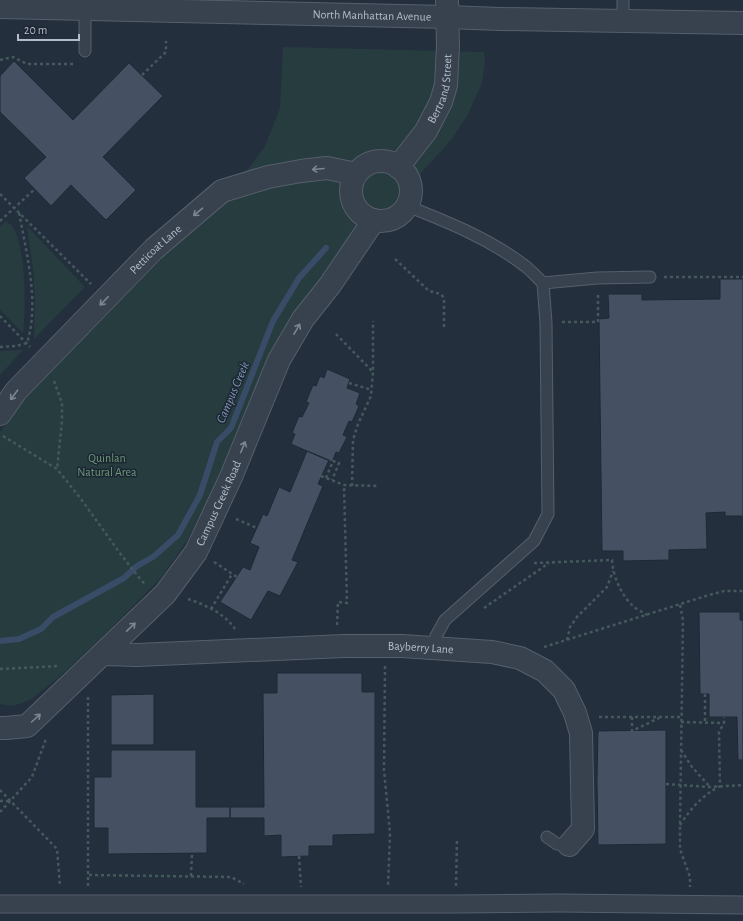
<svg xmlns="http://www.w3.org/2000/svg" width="743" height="921" viewBox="0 0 743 921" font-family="'Alegreya Sans',sans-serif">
	<rect width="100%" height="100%" fill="#242f3e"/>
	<path fill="#263c3f" d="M283,47L484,52L485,63L482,83L467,116L452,139L381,217L233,447L187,541L160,579L97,642L57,679L30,700L13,706L0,704V432L30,391L64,358L241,178L264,148L280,108Z
		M6,221C8,223 12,225 13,227C26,248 26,308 23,333L0,310V227Z
		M27,226L85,287L34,339L35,301L33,269Z
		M23,350L0,375V351Z"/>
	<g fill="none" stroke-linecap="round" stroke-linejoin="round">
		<path stroke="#394c67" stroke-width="6" d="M0,641L19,639L41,629L53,617L124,578L137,566L153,557L178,535L200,495L217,442L231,428L273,321L299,278L326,248"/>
	</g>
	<path fill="#455162" stroke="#1f2835" d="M14,61L73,120L129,63L163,96L103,157L136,190L106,220L71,185L51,206L24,178L46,157L0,112V76Z
		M720,279H743V529H742V516H725V512L706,513L707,549L669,550V560L623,561V551H602L599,319L609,318L608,294H642V300L720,299Z
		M327,369L350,379L347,388L360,393L356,404L359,406L352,422L349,421L343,435L347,437L339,453L336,452L332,462L291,444L295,434L292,433L299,416L302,417L309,403L306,402L313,385L316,386L320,376L324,378Z
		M307,451L329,460L318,484L323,486L292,560L298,562L280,596L268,591L251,620L220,602L243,567L250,570L259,547L250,543L263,514L267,516L279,487L290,492Z
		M699,612H740V620H743V760H738L737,717H709V694H700Z
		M277,673H362V692H375V834L333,835V846H309V856L281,857V835L264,836V818H230V807H264L263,693H277Z
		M154,694V745H111V695Z
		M666,730V844L598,845L597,779L598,731Z
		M111,750H196V807H230V818H207V853L108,854V828H94V777H111Z"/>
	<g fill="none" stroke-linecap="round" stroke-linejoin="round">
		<defs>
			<path id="service" d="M85,9V51
				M623,20V0
				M407,206C448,222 490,239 525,266C532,271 537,278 543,283L546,323L548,514L534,541L445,620L436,636L433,648
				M543,283L597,278L650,277
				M547,837L557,844L569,845"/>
			<path id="pedestrian" d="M0,904H456L557,903L743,905"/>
			<g id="minor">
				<circle cx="381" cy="191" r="30"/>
				<path id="s1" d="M398,167L426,131L441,102L446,85L448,46L447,0"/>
				<path id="s2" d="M0,414L16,391L154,249L222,191L268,177L301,171L327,168L356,174"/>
				<path id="s3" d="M104,654L137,655L344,646H402L492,652L520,658L545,671L564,690L575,713L581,733L583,829L569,845"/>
				<path id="s4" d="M0,728H6L27,726L165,594L196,552L231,477L279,360L303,319L330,285L374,220"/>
			</g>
			<g id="tertiary">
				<path id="s5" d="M0,7L447,17L501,19L743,23"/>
			</g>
		</defs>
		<use href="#service" stroke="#565f6c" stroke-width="13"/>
		<use href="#pedestrian" stroke="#565f6c" stroke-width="19"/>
		<use href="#minor" stroke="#565f6c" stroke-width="24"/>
		<use href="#tertiary" stroke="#565f6c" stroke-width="24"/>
		<path stroke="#44595c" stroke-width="2.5" stroke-dasharray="3 3" stroke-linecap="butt" d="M0,60L13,57L27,64H73
			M142,75L166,52V41
			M0,194L91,284
			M0,221L35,189
			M395,259L429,291L441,294L444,298V327
			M664,277H743
			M0,316L30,347
			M562,322H598V293
			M336,334L373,372
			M0,347L16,346L27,343C40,303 26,252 19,212
			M54,381L62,403V421L57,469
			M349,383L372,390
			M3,436L57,469L81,499L122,556L141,580L145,584
			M321,476L344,485L379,486
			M326,478L333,461L339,463L332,480
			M352,486L353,440L358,424L371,396L373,372V321
			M236,519L257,528
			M214,562L237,577
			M534,563L612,560C613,576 621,595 633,606C637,610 643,612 647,615
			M188,599C206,605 225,614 235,629
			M680,605L683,620L680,825V849L690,877V887
			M484,608L549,563
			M211,609L232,574
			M337,625L338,602L347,603L344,485
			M567,640L570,627L577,617L607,587L613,571
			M544,647L709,595L724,591H743
			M385,666L384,770L390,833L388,887
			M0,669L59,666
			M705,694V722
			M88,697V886
			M599,717H681
			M632,717V731L659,718
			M681,722L724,723
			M681,750L692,767L710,787
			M666,784L710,787L743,785
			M0,790L57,849L60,886
			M0,801H9
			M0,812L32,777L46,739
			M680,825C691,808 702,796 720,786L719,732L724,723V717
			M299,856L301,887
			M89,875L231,877L244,884
			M191,876L192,854
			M456,886L457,838"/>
		<use href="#service" stroke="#38414e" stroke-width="11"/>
		<use href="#pedestrian" stroke="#38414e" stroke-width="17"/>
		<use href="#minor" stroke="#38414e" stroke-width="22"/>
		<use href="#tertiary" stroke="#38414e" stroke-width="22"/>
	</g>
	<defs><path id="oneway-shaft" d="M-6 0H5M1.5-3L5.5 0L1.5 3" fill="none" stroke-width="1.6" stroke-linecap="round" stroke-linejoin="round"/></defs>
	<g stroke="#7c8592">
		<use href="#oneway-shaft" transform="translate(318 169) rotate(175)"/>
		<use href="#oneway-shaft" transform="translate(198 212) rotate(140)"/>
		<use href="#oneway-shaft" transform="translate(104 301) rotate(134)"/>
		<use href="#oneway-shaft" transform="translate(297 329) rotate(-60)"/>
		<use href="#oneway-shaft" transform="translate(14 395) rotate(127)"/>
		<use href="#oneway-shaft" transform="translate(243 447) rotate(-68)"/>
		<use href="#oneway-shaft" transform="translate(131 627) rotate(-44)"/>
		<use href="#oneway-shaft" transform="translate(36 718) rotate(-42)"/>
	</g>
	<g text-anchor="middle" stroke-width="3" stroke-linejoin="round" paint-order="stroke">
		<g font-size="12" fill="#b4bcc9" stroke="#1d2633">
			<text dy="4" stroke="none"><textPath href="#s5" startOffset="372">North Manhattan Avenue</textPath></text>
			<text dy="4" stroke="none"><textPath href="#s1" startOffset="91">Bertrand Street</textPath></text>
			<text dy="4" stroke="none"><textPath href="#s2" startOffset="227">Petticoat Lane</textPath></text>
			<text dy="4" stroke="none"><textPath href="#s4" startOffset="324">Campus Creek Road</textPath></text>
			<text dy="4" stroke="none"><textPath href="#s3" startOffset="317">Bayberry Lane</textPath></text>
		</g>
		<g font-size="12" fill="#6b9a76" stroke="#1d2633">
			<text x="107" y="462">Quinlan<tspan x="107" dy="14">Natural Area</tspan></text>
		</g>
		<g font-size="13" font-style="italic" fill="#7c92b1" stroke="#1d2633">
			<text transform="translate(232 392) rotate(-67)" y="5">Campus Creek</text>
		</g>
	</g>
	<path d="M18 34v6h61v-6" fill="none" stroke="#b4bcc9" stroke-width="2"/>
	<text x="24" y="34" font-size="12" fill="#b4bcc9" stroke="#1d2633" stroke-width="3" paint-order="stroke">20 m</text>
</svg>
